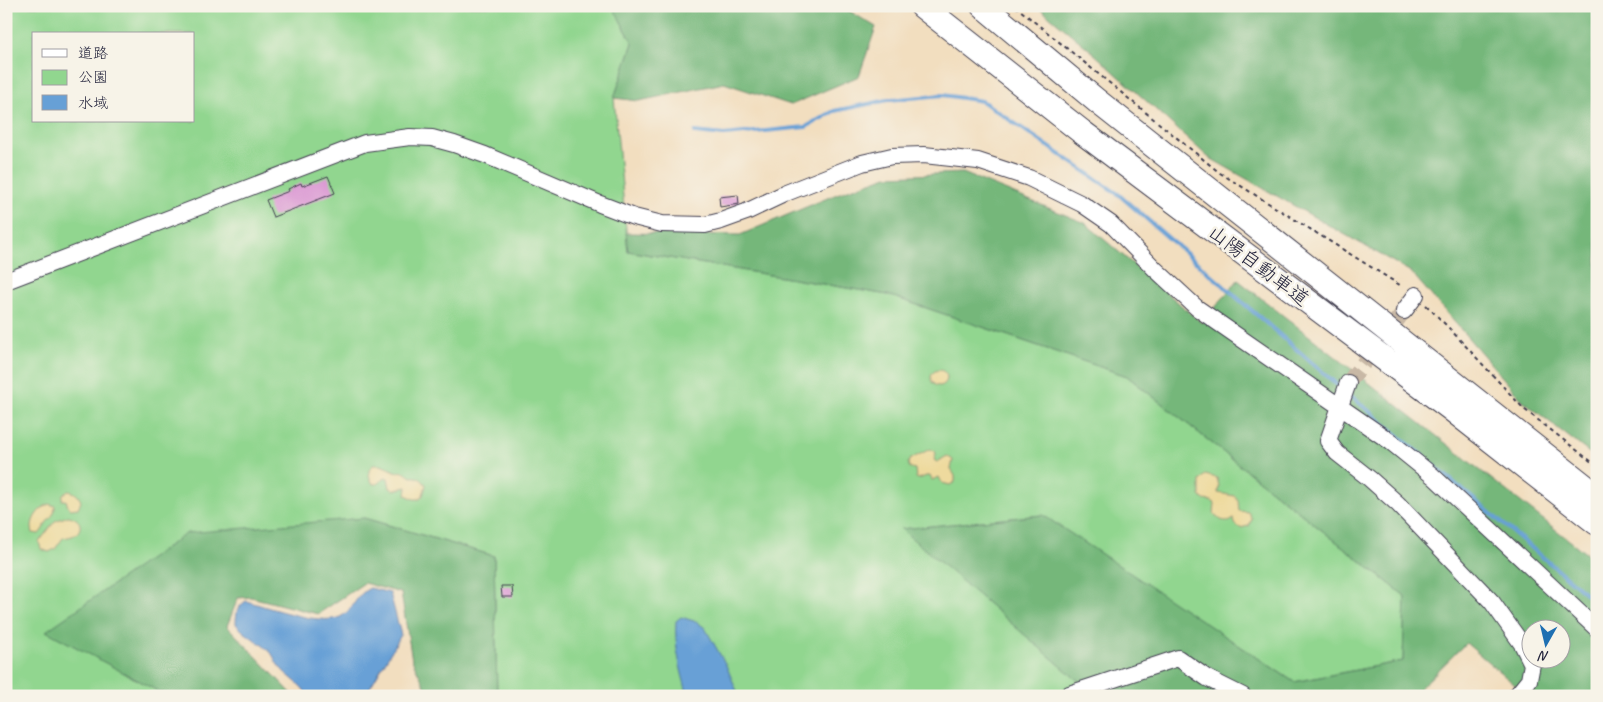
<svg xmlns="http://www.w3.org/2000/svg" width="1603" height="702" viewBox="0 0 1603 702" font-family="Caveat,'Klee One',sans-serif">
	<rect width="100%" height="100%" fill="#f7f3e8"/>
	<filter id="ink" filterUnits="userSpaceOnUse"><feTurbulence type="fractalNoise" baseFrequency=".02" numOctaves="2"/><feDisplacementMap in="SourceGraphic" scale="10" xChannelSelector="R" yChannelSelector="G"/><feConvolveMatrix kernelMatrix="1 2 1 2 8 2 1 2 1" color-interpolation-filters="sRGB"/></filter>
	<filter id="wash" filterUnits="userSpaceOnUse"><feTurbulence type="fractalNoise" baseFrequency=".0096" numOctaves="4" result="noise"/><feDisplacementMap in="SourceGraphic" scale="20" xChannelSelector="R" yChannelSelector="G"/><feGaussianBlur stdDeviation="1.12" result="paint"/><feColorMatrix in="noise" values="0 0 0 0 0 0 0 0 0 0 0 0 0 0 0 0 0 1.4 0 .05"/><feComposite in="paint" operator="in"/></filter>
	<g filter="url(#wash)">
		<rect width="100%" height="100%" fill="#f2debf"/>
		<path fill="#91d68f" stroke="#5a7c65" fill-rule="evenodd" d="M6,6H612L633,43L614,98L628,251L888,295L1127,376L1405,596L1403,661L1294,682L1042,515L902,529L1096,696H497L494,556L364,518L47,631L167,696H6ZM34,34H194V121H34Z"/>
		<path fill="#74b77a" stroke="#4b6c5a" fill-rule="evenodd" d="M612,6H841L876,27L859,76L791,105L724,83L639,101L614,98L633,43Z
			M1037,6H1597V459L1523,401L1411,272L1208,157L1090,50Z
			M963,173L1085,223L1202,323L1238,280L1597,562V696H1528L1466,643L1412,696H1096L901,529L1043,515L1294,682L1403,661L1405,596L1127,376L888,295L628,251L626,233L740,235L837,194L887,176ZM1530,630H1560V660H1530Z
			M364,518L494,556L497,696H430L412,660L401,593L364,583L318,614L251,597L238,598L227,626L294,696H167L46,631L187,533Z"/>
		<path fill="#eeda9e" stroke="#887e6c" d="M931 378a8 8 0 1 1 16 0a8 8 0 1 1-16 0Z
			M930,449L935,451L936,454L934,460L937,462L947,456L953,460L951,469L955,476V482L950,485L942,483L939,477L932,480L930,476H926L919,479L916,478L915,469L910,468L908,464L909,460Z
			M373,465H381L397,472C404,470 406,474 411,477C418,476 422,479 426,485L423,495L420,499H414L406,495L407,487L394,490L390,488L388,478L383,479L377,484H373C369,477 366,470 373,465Z
			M1205,475L1217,478L1219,486L1218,493L1235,496L1238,500L1239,511L1248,512L1252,519L1249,526L1240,528L1235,524L1234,519L1229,522L1221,520L1214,514L1215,503L1211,501L1204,500L1200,496V481Z
			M68,491C75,492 79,495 81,502L78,508L71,509L68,507L66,500H62L63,494Z
			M49,504L55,506C55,515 51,516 47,522C44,526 43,530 39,534L33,533C29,521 38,509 49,504Z
			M68,516C78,517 85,526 76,534C72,537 67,537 63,538L55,549L49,552L41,549L39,542L55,521Z"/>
		<path fill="#67a0d6" stroke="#446188" d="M370,588L390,593L401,635L365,696H308C301,683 287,677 278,665C274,659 273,653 267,649C257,640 245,635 236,624C236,614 237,607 246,601C268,607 320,626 340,617C353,611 356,594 370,588Z
			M681,617L697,622L705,628L726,665L739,696H688C681,671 674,646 676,621Z"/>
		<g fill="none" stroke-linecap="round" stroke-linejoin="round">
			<path stroke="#67a0d6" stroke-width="4" d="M695,132L724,135L806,127L834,111L888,100L943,95L982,101L1118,194L1342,389
				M1350,395L1597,603"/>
		</g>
		<g id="blocks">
			<path fill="#dc9bd4" d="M328,176L335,193L273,217L266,200L289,191L288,189L301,183L302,186Z
				M738,195L739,204L720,207L719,197Z
				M501,586H512L513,597H502Z"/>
		</g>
	</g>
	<g filter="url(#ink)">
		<use href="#blocks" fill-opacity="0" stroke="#413e4f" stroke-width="1"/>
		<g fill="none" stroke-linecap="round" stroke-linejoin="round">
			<path stroke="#c8b8a5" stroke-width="16" stroke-dasharray="16 8" stroke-linecap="butt" d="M1348,383L1404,311"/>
			<defs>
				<path id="minor" d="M6,281L365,143L410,137L432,138L454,144L485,155L600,204L634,217L662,224L705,225L721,221L746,212L786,193L862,163L892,156L924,155L978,161L1029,178L1082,204L1111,224L1155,269L1197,308L1391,442L1433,476L1597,629
					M1404,311L1416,295
					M1348,383L1328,441L1337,453L1370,479L1398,504L1492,602L1522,644L1532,664L1529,680L1516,696
					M1069,694L1178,658L1207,678L1243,696"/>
				<path id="highway" d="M922,6L1082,132L1450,408L1597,523
					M983,6L1097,101L1597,496"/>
			</defs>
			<use href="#minor" stroke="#413e4f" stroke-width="18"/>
			<use href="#highway" stroke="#413e4f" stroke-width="26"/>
			<path stroke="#413e4f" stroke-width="2" stroke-dasharray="4 4" stroke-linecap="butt" d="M1015,6L1220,173L1403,287
				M1426,305L1448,327L1524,409L1597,466"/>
			<use href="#minor" stroke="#fff" stroke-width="16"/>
			<use href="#highway" stroke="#fff" stroke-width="24"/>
		</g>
	</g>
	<g text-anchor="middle" stroke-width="5" stroke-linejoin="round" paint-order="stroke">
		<g font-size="20" fill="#22223b" stroke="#f7f3e8">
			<text transform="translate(1259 265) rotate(37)" y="7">山陽自動車道</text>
		</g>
	</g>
	<rect width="1603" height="702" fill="none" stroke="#f7f3e8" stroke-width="25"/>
	<rect x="32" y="32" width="162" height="90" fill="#f7f3e8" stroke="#a29fa3"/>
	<rect x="42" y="49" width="25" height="8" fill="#ffffff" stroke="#a29fa3"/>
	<text x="78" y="58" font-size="15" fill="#22223b">道路</text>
	<rect x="42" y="70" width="25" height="15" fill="#91d68f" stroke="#a29fa3"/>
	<text x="78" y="82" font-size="15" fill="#22223b">公園</text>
	<rect x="42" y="95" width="25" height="15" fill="#67a0d6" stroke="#a29fa3"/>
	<text x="78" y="108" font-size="15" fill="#22223b">水域</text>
	<g transform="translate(1546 644) rotate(188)"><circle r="24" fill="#f7f3e8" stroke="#a29fa3"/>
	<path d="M0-4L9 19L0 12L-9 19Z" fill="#1f6fb2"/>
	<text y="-8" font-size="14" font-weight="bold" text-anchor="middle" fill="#22223b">N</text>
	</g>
</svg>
